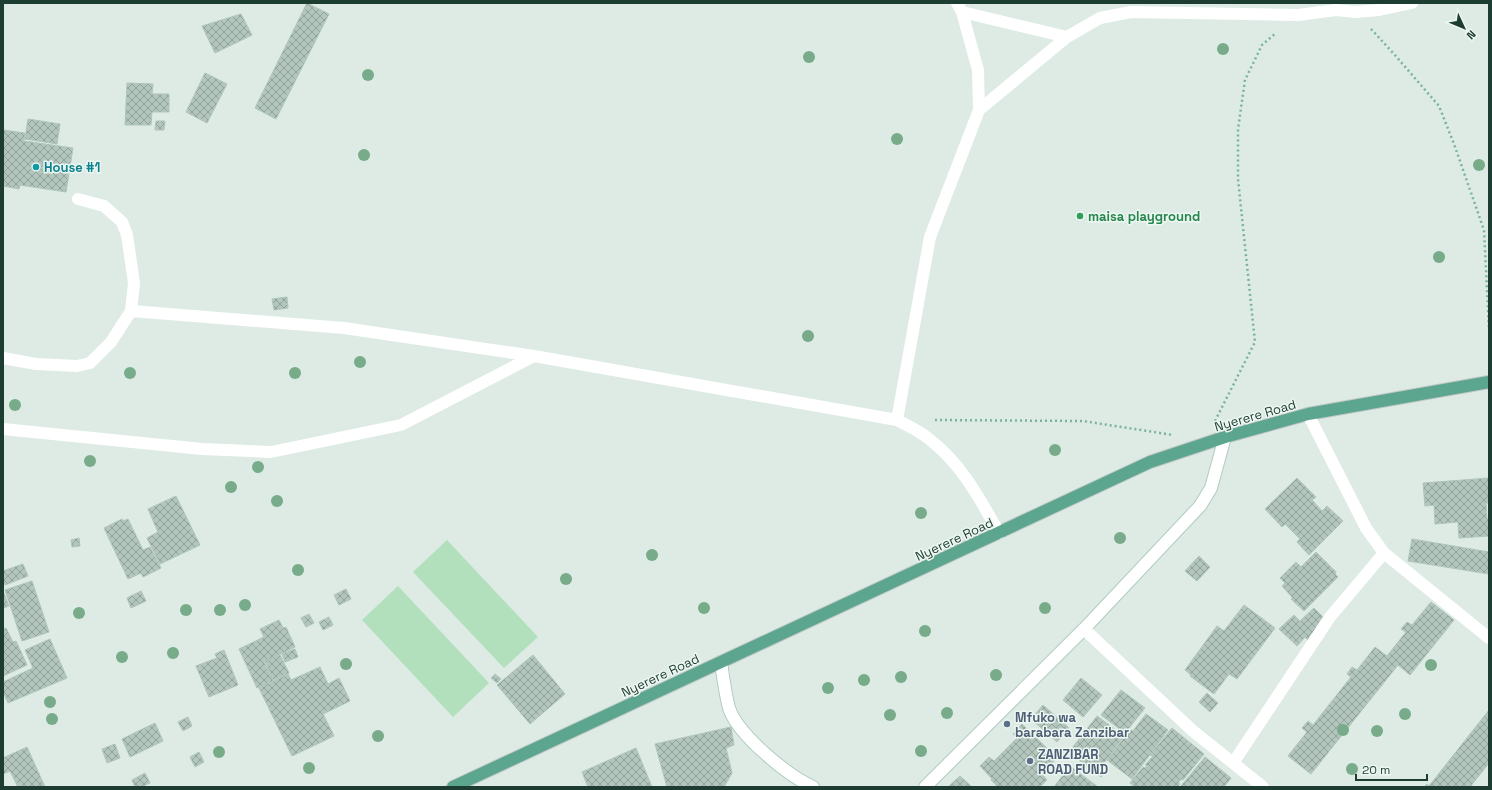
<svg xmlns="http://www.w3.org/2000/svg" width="1492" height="790" viewBox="0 0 1492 790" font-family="'Space Grotesk',sans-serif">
	<defs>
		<pattern id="building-cross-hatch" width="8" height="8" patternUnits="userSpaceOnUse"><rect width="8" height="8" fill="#b2c6bd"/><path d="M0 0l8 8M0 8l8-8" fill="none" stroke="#90a29a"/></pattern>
	</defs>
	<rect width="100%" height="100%" fill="#ddebe4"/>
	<path fill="#b2dfbc" d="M447,540L538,637L504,668L413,572Z
		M398,586L489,683L453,717L362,620Z"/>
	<path fill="url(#building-cross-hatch)" stroke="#afc5bb" d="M307,3L329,14L276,119L255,108Z
		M241,14L252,35L215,53L202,26Z
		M205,73L227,84L207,123L186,112Z
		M127,83L153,84L152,94H169V112H152L151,125H125Z
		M28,119L60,124L57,144L25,139Z
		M156,121H165L164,130H155Z
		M3,130L25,133L24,141L73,148L66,192L20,185L19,189L3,186Z
		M287,297L288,308L274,310L272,299Z
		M1297,478L1316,497L1312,500L1322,511L1327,506L1343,521L1309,555L1297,542L1300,539L1285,524L1282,527L1265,509Z
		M1489,478V503H1486L1487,519H1489V536L1459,538L1458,522L1435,524L1434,505L1425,506L1423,483Z
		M176,496L200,545L160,564L147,538L158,532L148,509Z
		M122,519L123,521L128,519L143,550L150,547L161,568L143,577L141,573L128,579L104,528Z
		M79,538L80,546L72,547L71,540Z
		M1412,539L1489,552V574L1408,561Z
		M1316,552L1336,572L1335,574L1338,577L1304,611L1291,599L1293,598L1282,586L1285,583L1280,578L1296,562L1301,567Z
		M1199,556L1210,567L1197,581L1185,571Z
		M23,564L28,576L5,585L3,580V571Z
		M32,581L49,632L22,641L5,590Z
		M346,589L351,599L339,605L334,595Z
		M3,591L9,606L3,608Z
		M141,591L146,601L131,608L127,598Z
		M1431,602L1454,620L1410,675L1398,665L1311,774L1288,756L1307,732L1302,728L1308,721L1313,725L1351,677L1347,674L1352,667L1357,670L1375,647L1387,656L1406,632L1401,629L1407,622L1412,625Z
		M1244,605L1275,628L1237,679L1229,674L1214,694L1190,676L1191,675L1185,670L1217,626L1224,631Z
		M1314,608L1327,621L1308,640L1305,637L1297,646L1279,629L1294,615L1300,621Z
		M309,614L314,623L306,627L301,618Z
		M329,617L333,625L323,630L319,622Z
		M279,620L283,628L286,627L295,647L264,662L273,681L257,688L239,649L264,637L260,629Z
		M6,628L13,642L16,641L27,665L3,676V629Z
		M50,639L67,678L8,703L3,691V682L33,668L25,650Z
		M295,649L298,657L285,662L282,654Z
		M224,650L238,685L209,697L196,666L217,658L215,654Z
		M280,655L289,673L273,680L265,661Z
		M533,655L565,694L530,724L497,685Z
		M320,667L328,684L339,678L350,701L323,714L334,736L292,756L259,688L288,674L291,680Z
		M495,674L501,679L497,683L491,678Z
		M1081,678L1102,695L1083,717L1063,700Z
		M1121,690L1145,708L1125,733L1101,715Z
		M1207,693L1218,703L1210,712L1199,702Z
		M1043,705L1069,728L1057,742L1031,719Z
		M1489,710V763L1470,787H1424L1427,784L1429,786Z
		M1146,714L1168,730L1132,779L1107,760L1130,730L1133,731Z
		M1097,716L1124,736L1104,763L1109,767L1101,777L1069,752Z
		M188,717L192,726L183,731L178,722Z
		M155,723L163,741L130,757L122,739Z
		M1022,724L1057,758L1042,774L1047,780L1040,787H998L991,780L992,779L980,766L989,757L994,761L1017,738L1013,734Z
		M731,727L734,745L726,748L732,773L724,787H667L655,744Z
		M1172,728L1204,754L1183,780L1181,779L1178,783L1180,784L1177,787H1135L1130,783L1143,767L1145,768L1147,766L1145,765L1153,756L1150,755Z
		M115,744L120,758L107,763L102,749Z
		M27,747L45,787H18L10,771L3,774V758Z
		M636,748L652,787H588L582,772Z
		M199,752L204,762L195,767L190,757Z
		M1205,757L1231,778L1224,787H1180Z
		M1070,766L1098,787H1054Z
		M145,773L150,783L141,787H135L132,780Z
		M960,776L972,787H948Z"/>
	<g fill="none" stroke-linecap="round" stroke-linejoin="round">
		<defs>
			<path id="secondary" d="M721,662C723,677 725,693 729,708C738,735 787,775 813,787
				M925,787L1084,629L1200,506L1211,488L1225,437"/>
			<path id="primary" d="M453,787L1150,462L1225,437L1308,414L1489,382"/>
		</defs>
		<use href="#secondary" stroke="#afccc0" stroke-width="14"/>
		<use href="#primary" stroke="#c0c8c6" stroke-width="14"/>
		<path stroke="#79b39e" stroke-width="2.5" stroke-dasharray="2 3" stroke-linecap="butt" d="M1371,29L1394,54L1439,106L1454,144L1484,230L1489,329
			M935,420L1083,421L1173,435
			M1215,421L1255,342L1238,179V129L1245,80L1262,45L1276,33"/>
		<path stroke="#fff" stroke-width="12" d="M962,12L1067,37
			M979,110L1067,37L1100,18L1131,12L1298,15L1336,10L1355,12L1379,10L1412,3
			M897,420L930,237L979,110L978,70L962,12L957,3"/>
		<path stroke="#fff" stroke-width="12" d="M78,199L104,206L122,222L127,235L134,283L131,311L344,328L534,356
			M3,358L36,364L77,366L90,363L111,342L131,311
			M1308,414L1366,528L1384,553L1489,638
			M3,429L202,449L271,452L401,425L534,356L897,420C908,426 920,431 929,439C961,463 980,499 999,533
			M1084,629L1193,731L1263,787
			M1233,763L1330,617L1384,553"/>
		<use href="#secondary" stroke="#fff" stroke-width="12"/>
		<use href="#primary" stroke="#5ca68f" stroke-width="12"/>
	</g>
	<g fill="#77ab89">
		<circle cx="1223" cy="49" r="6"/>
		<circle cx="809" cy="57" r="6"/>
		<circle cx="368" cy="75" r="6"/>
		<circle cx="897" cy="139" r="6"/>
		<circle cx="364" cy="155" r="6"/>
		<circle cx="1479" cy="165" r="6"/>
		<circle cx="1439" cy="257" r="6"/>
		<circle cx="808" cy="336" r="6"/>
		<circle cx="360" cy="362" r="6"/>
		<circle cx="130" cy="373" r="6"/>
		<circle cx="295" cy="373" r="6"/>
		<circle cx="15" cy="405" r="6"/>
		<circle cx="1055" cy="450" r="6"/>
		<circle cx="90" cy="461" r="6"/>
		<circle cx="258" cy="467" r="6"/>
		<circle cx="231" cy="487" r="6"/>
		<circle cx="277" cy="501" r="6"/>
		<circle cx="921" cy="513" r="6"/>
		<circle cx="1120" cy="538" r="6"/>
		<circle cx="652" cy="555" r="6"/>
		<circle cx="298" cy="570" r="6"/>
		<circle cx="566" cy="579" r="6"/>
		<circle cx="245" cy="605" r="6"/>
		<circle cx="704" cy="608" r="6"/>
		<circle cx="1045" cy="608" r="6"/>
		<circle cx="186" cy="610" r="6"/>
		<circle cx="220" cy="610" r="6"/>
		<circle cx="79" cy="613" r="6"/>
		<circle cx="925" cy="631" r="6"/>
		<circle cx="173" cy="653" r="6"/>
		<circle cx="122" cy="657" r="6"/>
		<circle cx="346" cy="664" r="6"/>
		<circle cx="1431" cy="665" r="6"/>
		<circle cx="996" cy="675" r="6"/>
		<circle cx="901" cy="677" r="6"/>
		<circle cx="864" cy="680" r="6"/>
		<circle cx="828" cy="688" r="6"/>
		<circle cx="50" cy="702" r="6"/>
		<circle cx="947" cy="713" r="6"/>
		<circle cx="1405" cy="714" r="6"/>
		<circle cx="890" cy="715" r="6"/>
		<circle cx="52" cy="719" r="6"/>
		<circle cx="1343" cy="730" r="6"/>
		<circle cx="1377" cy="731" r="6"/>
		<circle cx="378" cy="736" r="6"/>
		<circle cx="921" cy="751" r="6"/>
		<circle cx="219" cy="752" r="6"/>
		<circle cx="309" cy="768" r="6"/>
		<circle cx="1352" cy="769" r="6"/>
	</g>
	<circle fill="#0f9aa8" stroke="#edf7f2" stroke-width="1.5" cx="36" cy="167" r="4"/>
	<circle fill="#2e9e5b" stroke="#edf7f2" stroke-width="1.5" cx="1080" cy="216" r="4"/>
	<g fill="#5c6f8a" stroke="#edf7f2" stroke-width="1.5">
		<circle cx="1007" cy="724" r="4"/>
		<circle cx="1030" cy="761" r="4"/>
	</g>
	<g text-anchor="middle" stroke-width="3" stroke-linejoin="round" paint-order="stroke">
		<g font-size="13" font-weight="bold" fill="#0d838f" stroke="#edf7f2" text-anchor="start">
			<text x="44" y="172">House #1</text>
		</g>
		<g font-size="13" font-weight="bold" fill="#27864d" stroke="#edf7f2" text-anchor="start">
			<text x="1088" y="221">maisa playground</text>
		</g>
		<g font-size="13" fill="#1d3c32" stroke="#edf7f2">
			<text transform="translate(1255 415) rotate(-16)" y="5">Nyerere Road</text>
			<text transform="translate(954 539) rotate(-25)" y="5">Nyerere Road</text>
			<text transform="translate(660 675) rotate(-25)" y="5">Nyerere Road</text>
		</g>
		<g font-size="13" font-weight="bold" fill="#4e5e75" stroke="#edf7f2" text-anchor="start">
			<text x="1015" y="722">Mfuko wa<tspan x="1015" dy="15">barabara Zanzibar</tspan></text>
			<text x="1038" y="759">ZANZIBAR<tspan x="1038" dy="15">ROAD FUND</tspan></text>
		</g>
	</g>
	<rect width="1492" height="790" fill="none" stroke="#1d3c32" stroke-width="8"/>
	<g transform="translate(1464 28) rotate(134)" stroke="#edf7f2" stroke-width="3" paint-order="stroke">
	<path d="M0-3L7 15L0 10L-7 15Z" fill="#1d3c32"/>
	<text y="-6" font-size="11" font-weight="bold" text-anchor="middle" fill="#1d3c32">N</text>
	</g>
	<path d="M1356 774v6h71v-6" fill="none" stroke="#1d3c32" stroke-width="2"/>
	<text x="1362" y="774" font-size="12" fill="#1d3c32" stroke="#edf7f2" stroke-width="3" paint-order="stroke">20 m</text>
</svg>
